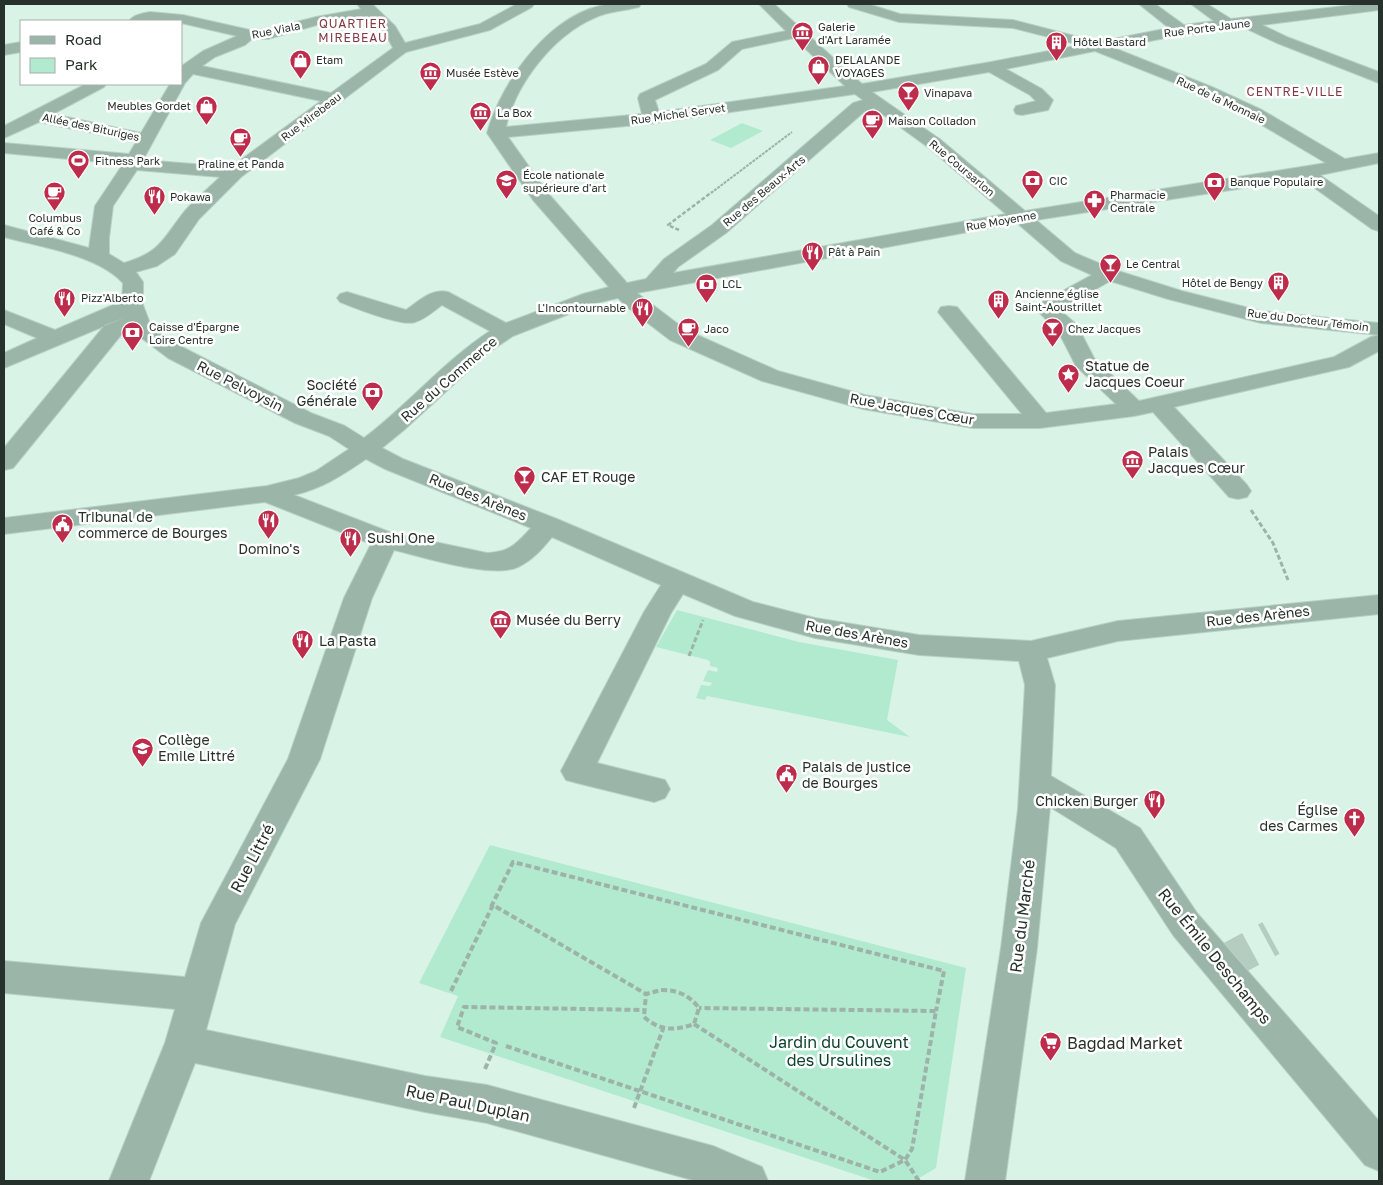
<svg xmlns="http://www.w3.org/2000/svg" width="1383" height="1185" viewBox="0 0 1383 1185" font-family="'Golos Text',sans-serif">
	<rect width="100%" height="100%" fill="#d9f4e7"/>
	<path fill="#b2eacf" d="M742,123L763,131L731,148L710,140Z
		M677,610L799,642L898,660L887,720L910,737L707,696L705,700L696,698L701,685L710,686L712,683L703,681L708,670L717,672L718,668L710,666V662L708,660L656,647Z
		M490,845L966,968L936,1168L914,1181H875L440,1037L458,996L419,983Z"/>
	<g fill="none" stroke-linecap="round" stroke-linejoin="round">
		<path stroke="#b5cdc1" stroke-width="36" stroke-dasharray="36 18" stroke-linecap="butt" d="M1219,966L1271,938"/>
		<defs>
			<path id="minor" d="M357,4H372L395,26L405,43L480,24L517,4H534L532,7L490,30L406,52L241,177L199,219L175,254L157,266L136,272L143,282V305L151,326L184,348L311,413L345,426L364,438C408,405 444,361 490,331L442,305C434,311 425,319 415,322C402,327 355,308 340,302L337,298L340,294L347,292L406,310C419,301 432,288 448,292L506,323L583,294L609,287L533,200L487,133C502,80 552,10 611,4C620,3 632,3 641,4L639,7C624,11 608,11 594,18C553,36 516,83 506,127L642,114L638,98L640,94L706,64L732,42L786,31L759,4H774L862,84L991,62L1080,45L1013,28L899,22L849,7L847,4H868L900,14L1013,20L1098,42L1169,28L1139,4H1155L1184,25L1214,21L1191,4H1207L1231,19L1362,4H1379V10L1262,25L1287,37L1379,72V83L1277,43L1243,27L1181,35L1114,48L1212,87L1262,110L1345,159L1379,153V163L1320,175L1379,216V231L1372,229L1302,179L1036,220L1075,253L1115,270L1182,291L1261,311L1379,323V351L1349,367L1174,407L1247,485L1251,491L1247,497L1238,499L1229,497L1153,412L1134,416L1040,428H973L863,409L762,381L670,340L627,307L618,298L597,303L513,336L489,352L404,430L382,448L403,459L557,519L753,602L815,618L919,635L1031,641L1118,621L1379,595V614L1118,641L1047,658L1055,685L1051,776L1140,828L1197,913L1379,1121V1171L1365,1165L1173,935L1116,848L1050,807L1037,948L1005,1181H965L1001,948L1018,809L1025,685L1019,661L919,655L815,638L735,616L683,594L671,613L597,763L665,780L670,789L665,798L654,802L577,783L566,780L561,771L644,612L661,585L552,537C542,549 533,560 518,567C492,579 424,557 394,550L372,598L320,759L235,924L206,1030L425,1076L487,1085L713,1146L762,1167L768,1181H696L487,1123L425,1112L195,1063L149,1181H109L165,1043L175,1009L4,993V961L185,977L201,923L288,759L344,598L371,544L265,502L4,534V518L267,486L299,478L316,471L349,449L329,436L295,423L168,358L131,330L121,335L13,468L4,470V448L105,325L126,317L4,368V353L37,338L4,324V310L55,330L122,301L123,283C98,255 40,247 4,237V225L89,248L95,206L123,164L4,153V143L129,154L136,142L39,122L4,138V126L86,84H106L104,87L53,114L141,133L170,84H181V68L183,65L203,51L237,36L181,23V21H129C133,15 143,13 150,12L183,15L250,30L268,29L316,17L361,9ZM369,17L384,31L393,48L331,93L202,66L215,57L245,45L252,39H268L317,25ZM794,38L845,86L659,112L655,100L718,70L742,49ZM1095,51L1200,93L1250,118L1326,163L1025,211L941,140L872,92L989,72L1030,95L1036,101L1016,106L1014,110L1016,114L1022,115L1048,110L1053,100L1042,89L1006,69ZM193,74L321,101L231,167L143,160L185,83ZM855,94L863,100L853,103L712,225L664,259L646,279L627,283L547,192L508,137L648,124ZM874,108L929,148L1006,214L673,273L678,267L726,233L865,111ZM137,170L220,177C208,189 194,200 184,212C162,240 161,252 124,263L109,254V238L113,206ZM1017,223L1061,261L1092,275L1039,304L1036,309L1059,333L1076,366L1116,404L1046,413L957,307L949,306L941,307L938,312L1022,414H973L865,395L778,371L686,330L637,293ZM1110,281L1168,299L1261,323L1379,335L1371,337L1334,357L1139,401L1094,358L1077,325L1060,310ZM366,459L385,469L531,528C516,544 510,552 487,553L392,533L294,495C323,488 341,476 366,459Z
				M21,42V52L4,55V45Z"/>
		</defs>
		<use href="#minor" stroke="#b9d1c5" stroke-width="2"/>
		<path stroke="#9db2a8" stroke-width="2" stroke-dasharray="3 1" stroke-linecap="butt" d="M711,193L792,132"/>
		<path stroke="#9db2a8" stroke-width="2.5" stroke-dasharray="4 2" stroke-linecap="butt" d="M679,230L668,225L712,192"/>
		<path stroke="#9db2a8" stroke-width="3" stroke-dasharray="5 2.5" stroke-linecap="butt" d="M1251,510L1273,543L1288,580
			M689,656L703,620"/>
		<path stroke="#9db2a8" stroke-width="4" stroke-dasharray="6 3" stroke-linecap="butt" d="M491,907L513,862L944,971L936,1011
			M661,990C678,990 689,995 699,1008L694,1024C674,1031 660,1031 644,1017L646,994Z
			M451,991L493,905L646,994
			M694,1024L905,1160L919,1181
			M506,1046L880,1172L905,1160L912,1149L936,1011L699,1008
			M485,1069L496,1043L457,1027L464,1007L644,1010
			M634,1108L663,1029"/>
		<use href="#minor" fill="#9bb6a9" fill-rule="evenodd"/>
	</g>
	<defs>
		<symbol id="museum-pin" viewBox="-11 -11 22 30"><path d="M0 17L-7.5 6A9.5 9.5 0 1 1 7.5 6Z" fill="#bd2d4b" stroke="#fff"/><path d="M0-6L6-3V-2H-6V-3ZM-5-1h2V3h-2ZM-1-1h2V3h-2ZM3-1h2V3H3ZM-6 4H6V6H-6Z" fill="#fff"/></symbol>
		<symbol id="building-pin" viewBox="-11 -11 22 30"><path d="M0 17L-7.5 6A9.5 9.5 0 1 1 7.5 6Z" fill="#bd2d4b" stroke="#fff"/><path d="M-4-6H4V6H1V3H-1V6H-4ZM-2.5-4.3h1.7v1.8h-1.7ZM.8-4.3h1.7v1.8H.8ZM-2.5-1h1.7V.8h-1.7ZM.8-1h1.7V.8H.8Z" fill="#fff"/></symbol>
		<symbol id="shop-pin" viewBox="-11 -11 22 30"><path d="M0 17L-7.5 6A9.5 9.5 0 1 1 7.5 6Z" fill="#bd2d4b" stroke="#fff"/><path d="M-5-2.5h2.3a2.7 3.5 0 0 1 5.4 0H5L5.5 6h-11ZM-1.5-2.5h3a1.5 2.3 0 0 0-3 0Z" fill="#fff"/></symbol>
		<symbol id="bar-pin" viewBox="-11 -11 22 30"><path d="M0 17L-7.5 6A9.5 9.5 0 1 1 7.5 6Z" fill="#bd2d4b" stroke="#fff"/><path d="M-6-5H6L.8 .8V4.5H3.5V6h-7V4.5H-.8V.8Z" fill="#fff"/></symbol>
		<symbol id="cafe-pin" viewBox="-11 -11 22 30"><path d="M0 17L-7.5 6A9.5 9.5 0 1 1 7.5 6Z" fill="#bd2d4b" stroke="#fff"/><path d="M-5.5-4.5H6V0H3Q3 3.5 0 3.5H-2.5Q-5.5 3.5-5.5 0ZM3-3.2v2h1.7v-2ZM-6 4.5H4V6H-6Z" fill="#fff"/></symbol>
		<symbol id="stadium-pin" viewBox="-11 -11 22 30"><path d="M0 17L-7.5 6A9.5 9.5 0 1 1 7.5 6Z" fill="#bd2d4b" stroke="#fff"/><path d="M0-5a6.5 5 0 1 0 0 10a6.5 5 0 1 0 0-10ZM-3.5-1.8h7v3.6h-7Z" fill="#fff"/></symbol>
		<symbol id="university-pin" viewBox="-11 -11 22 30"><path d="M0 17L-7.5 6A9.5 9.5 0 1 1 7.5 6Z" fill="#bd2d4b" stroke="#fff"/><path d="M0-5L7-2L0 1L-7-2ZM-4 1L0 2.5L4 1V4Q0 6-4 4Z" fill="#fff"/></symbol>
		<symbol id="bank-pin" viewBox="-11 -11 22 30"><path d="M0 17L-7.5 6A9.5 9.5 0 1 1 7.5 6Z" fill="#bd2d4b" stroke="#fff"/><path d="M-6-4H6V4H-6ZM0-2.3a2.3 2.3 0 1 0 0 4.6a2.3 2.3 0 1 0 0-4.6Z" fill="#fff"/></symbol>
		<symbol id="restaurant-pin" viewBox="-11 -11 22 30"><path d="M0 17L-7.5 6A9.5 9.5 0 1 1 7.5 6Z" fill="#bd2d4b" stroke="#fff"/><path d="M-5-6h1v4h1v-4h1v4h1v-4h1v5L-1.5 .5V6h-2V.5L-5-1ZM5-6V6H3V1.5H1.5Q1.5-4 5-6Z" fill="#fff"/></symbol>
		<symbol id="pharmacy-pin" viewBox="-11 -11 22 30"><path d="M0 17L-7.5 6A9.5 9.5 0 1 1 7.5 6Z" fill="#bd2d4b" stroke="#fff"/><path d="M-2-6h4v4h4v4h-4v4h-4v-4h-4v-4h4Z" fill="#fff"/></symbol>
		<symbol id="sight-pin" viewBox="-11 -11 22 30"><path d="M0 17L-7.5 6A9.5 9.5 0 1 1 7.5 6Z" fill="#bd2d4b" stroke="#fff"/><path d="M0-6L1.8-2.2L6-1.7L2.9 1.2L3.7 5.4L0 3.3L-3.7 5.4L-2.9 1.2L-6-1.7L-1.8-2.2Z" fill="#fff"/></symbol>
		<symbol id="civic-pin" viewBox="-11 -11 22 30"><path d="M0 17L-7.5 6A9.5 9.5 0 1 1 7.5 6Z" fill="#bd2d4b" stroke="#fff"/><path d="M-.6-6.5H3V-4.5H.6V-3L4-1V1h2V6H-6V1h2V-1L-.6-3ZM-1.2 2.5V6h2.4V2.5Z" fill="#fff"/></symbol>
		<symbol id="school-pin" viewBox="-11 -11 22 30"><path d="M0 17L-7.5 6A9.5 9.5 0 1 1 7.5 6Z" fill="#bd2d4b" stroke="#fff"/><path d="M0-5L7-2L0 1L-7-2ZM-4 1L0 2.5L4 1V4Q0 6-4 4Z" fill="#fff"/></symbol>
		<symbol id="church-pin" viewBox="-11 -11 22 30"><path d="M0 17L-7.5 6A9.5 9.5 0 1 1 7.5 6Z" fill="#bd2d4b" stroke="#fff"/><path d="M-1.2-6h2.4v3.5h3.3v2.4h-3.3V6h-2.4V-.1h-3.3v-2.4h3.3Z" fill="#fff"/></symbol>
		<symbol id="supermarket-pin" viewBox="-11 -11 22 30"><path d="M0 17L-7.5 6A9.5 9.5 0 1 1 7.5 6Z" fill="#bd2d4b" stroke="#fff"/><path d="M-6-5.5h2.5l.6 2H6L4.5 2H-2.5L-4.4-4H-6ZM-1.5 3.2a1.3 1.3 0 1 0 .1 0ZM3 3.2a1.3 1.3 0 1 0 .1 0Z" fill="#fff"/></symbol>
	</defs>
	<g fill-rule="evenodd">
		<use href="#museum-pin" x="790" y="20" width="25" height="34"/>
		<use href="#building-pin" x="1044" y="30" width="25" height="34"/>
		<use href="#shop-pin" x="288" y="48" width="25" height="34"/>
		<use href="#shop-pin" x="806" y="54" width="25" height="34"/>
		<use href="#museum-pin" x="418" y="60" width="25" height="34"/>
		<use href="#bar-pin" x="896" y="80" width="25" height="34"/>
		<use href="#shop-pin" x="194" y="94" width="25" height="34"/>
		<use href="#museum-pin" x="468" y="100" width="25" height="34"/>
		<use href="#cafe-pin" x="860" y="108" width="25" height="34"/>
		<use href="#cafe-pin" x="228" y="126" width="25" height="34"/>
		<use href="#stadium-pin" x="66" y="148" width="25" height="34"/>
		<use href="#university-pin" x="494" y="168" width="25" height="34"/>
		<use href="#bank-pin" x="1020" y="168" width="25" height="34"/>
		<use href="#bank-pin" x="1202" y="170" width="25" height="34"/>
		<use href="#cafe-pin" x="42" y="180" width="25" height="34"/>
		<use href="#restaurant-pin" x="142" y="184" width="25" height="34"/>
		<use href="#pharmacy-pin" x="1082" y="188" width="25" height="34"/>
		<use href="#restaurant-pin" x="800" y="240" width="25" height="34"/>
		<use href="#bar-pin" x="1098" y="252" width="25" height="34"/>
		<use href="#building-pin" x="1266" y="270" width="25" height="34"/>
		<use href="#bank-pin" x="694" y="272" width="25" height="34"/>
		<use href="#restaurant-pin" x="52" y="286" width="25" height="34"/>
		<use href="#building-pin" x="986" y="288" width="25" height="34"/>
		<use href="#restaurant-pin" x="630" y="296" width="25" height="34"/>
		<use href="#cafe-pin" x="676" y="316" width="25" height="34"/>
		<use href="#bar-pin" x="1040" y="316" width="25" height="34"/>
		<use href="#bank-pin" x="120" y="320" width="25" height="34"/>
		<use href="#sight-pin" x="1056" y="362" width="25" height="34"/>
		<use href="#bank-pin" x="360" y="380" width="25" height="34"/>
		<use href="#museum-pin" x="1120" y="448" width="25" height="34"/>
		<use href="#bar-pin" x="512" y="464" width="25" height="34"/>
		<use href="#restaurant-pin" x="256" y="508" width="25" height="34"/>
		<use href="#civic-pin" x="50" y="512" width="25" height="34"/>
		<use href="#restaurant-pin" x="338" y="526" width="25" height="34"/>
		<use href="#museum-pin" x="488" y="608" width="25" height="34"/>
		<use href="#restaurant-pin" x="290" y="628" width="25" height="34"/>
		<use href="#school-pin" x="130" y="736" width="25" height="34"/>
		<use href="#civic-pin" x="774" y="762" width="25" height="34"/>
		<use href="#restaurant-pin" x="1142" y="788" width="25" height="34"/>
		<use href="#church-pin" x="1342" y="806" width="25" height="34"/>
		<use href="#supermarket-pin" x="1038" y="1030" width="25" height="34"/>
	</g>
	<g text-anchor="middle" stroke-width="5" stroke-linejoin="round" paint-order="stroke">
		<g font-size="11" fill="#26312b" stroke="#fff" text-anchor="start">
			<text x="818" y="31">Galerie<tspan x="818" dy="13">d'Art Laramée</tspan></text>
			<text x="1073" y="46">Hôtel Bastard</text>
			<text x="316" y="64">Etam</text>
			<text x="835" y="64">DELALANDE<tspan x="835" dy="13">VOYAGES</tspan></text>
			<text x="446" y="77">Musée Estève</text>
			<text x="924" y="97">Vinapava</text>
			<text x="191" y="110" text-anchor="end">Meubles Gordet</text>
			<text x="497" y="117">La Box</text>
			<text x="888" y="125">Maison Colladon</text>
			<text x="95" y="165">Fitness Park</text>
			<text x="241" y="168" text-anchor="middle">Praline et Panda</text>
			<text x="523" y="179">École nationale<tspan x="523" dy="13">supérieure d'art</tspan></text>
			<text x="1049" y="185">CIC</text>
			<text x="1230" y="186">Banque Populaire</text>
			<text x="1110" y="199">Pharmacie<tspan x="1110" dy="13">Centrale</tspan></text>
			<text x="170" y="201">Pokawa</text>
			<text x="55" y="222" text-anchor="middle">Columbus<tspan x="55" dy="13">Café &amp; Co</tspan></text>
			<text x="828" y="256">Pât à Pain</text>
			<text x="1126" y="268">Le Central</text>
			<text x="1263" y="287" text-anchor="end">Hôtel de Bengy</text>
			<text x="722" y="288">LCL</text>
			<text x="1015" y="298">Ancienne église<tspan x="1015" dy="13">Saint-Aoustrillet</tspan></text>
			<text x="81" y="302">Pizz'Alberto</text>
			<text x="626" y="312" text-anchor="end">L'Incontournable</text>
			<text x="149" y="331">Caisse d'Épargne<tspan x="149" dy="13">Loire Centre</tspan></text>
			<text x="704" y="333">Jaco</text>
			<text x="1068" y="333">Chez Jacques</text>
		</g>
		<g font-size="11" fill="#26312b" stroke="#fff">
			<text transform="translate(1207 28) rotate(-7)" y="4">Rue Porte Jaune</text>
			<text transform="translate(276 30) rotate(-11)" y="4">Rue Viala</text>
			<text transform="translate(1221 100) rotate(25)" y="4">Rue de la Monnaie</text>
			<text transform="translate(678 114) rotate(-8)" y="4">Rue Michel Servet</text>
			<text transform="translate(311 117) rotate(-37)" y="4">Rue Mirebeau</text>
			<text transform="translate(91 127) rotate(12)" y="4">Allée des Bituriges</text>
			<text transform="translate(962 168) rotate(40)" y="4">Rue Coursarlon</text>
			<text transform="translate(764 191) rotate(-40)" y="4">Rue des Beaux-Arts</text>
			<text transform="translate(1001 221) rotate(-10)" y="4">Rue Moyenne</text>
			<text transform="translate(1308 320) rotate(7)" y="4">Rue du Docteur Témoin</text>
		</g>
		<g font-size="12" letter-spacing="1" fill="#813942" stroke="#fff">
			<text x="353" y="28">QUARTIER<tspan x="353" dy="14">MIREBEAU</tspan></text>
			<text x="1295" y="96">CENTRE-VILLE</text>
		</g>
		<g font-size="14" fill="#26312b" stroke="#fff" text-anchor="start">
			<text x="1085" y="371">Statue de<tspan x="1085" dy="16">Jacques Coeur</tspan></text>
			<text x="357" y="390" text-anchor="end">Société<tspan x="357" dy="16">Générale</tspan></text>
			<text x="1148" y="457">Palais<tspan x="1148" dy="16">Jacques Cœur</tspan></text>
			<text x="541" y="482">CAF ET Rouge</text>
			<text x="78" y="522">Tribunal de<tspan x="78" dy="16">commerce de Bourges</tspan></text>
			<text x="367" y="543">Sushi One</text>
			<text x="269" y="554" text-anchor="middle">Domino's</text>
			<text x="516" y="625">Musée du Berry</text>
			<text x="319" y="646">La Pasta</text>
			<text x="158" y="745">Collège<tspan x="158" dy="16">Emile Littré</tspan></text>
			<text x="802" y="772">Palais de justice<tspan x="802" dy="16">de Bourges</tspan></text>
			<text x="1138" y="806" text-anchor="end">Chicken Burger</text>
			<text x="1338" y="815" text-anchor="end">Église<tspan x="1338" dy="16">des Carmes</tspan></text>
		</g>
		<g font-size="14" fill="#26312b" stroke="#fff">
			<text transform="translate(449 379) rotate(-41)" y="5">Rue du Commerce</text>
			<text transform="translate(240 386) rotate(27)" y="5">Rue Pelvoysin</text>
			<text transform="translate(912 409) rotate(10)" y="5">Rue Jacques Cœur</text>
			<text transform="translate(478 497) rotate(22)" y="5">Rue des Arènes</text>
			<text transform="translate(1258 616) rotate(-6)" y="5">Rue des Arènes</text>
			<text transform="translate(857 634) rotate(10)" y="5">Rue des Arènes</text>
		</g>
		<g font-size="16" fill="#26312b" stroke="#fff">
			<text transform="translate(252 858) rotate(-62)" y="6">Rue Littré</text>
			<text transform="translate(1022 916) rotate(-83)" y="6">Rue du Marché</text>
			<text transform="translate(1215 956) rotate(51)" y="6">Rue Émile Deschamps</text>
			<text transform="translate(468 1103) rotate(12)" y="6">Rue Paul Duplan</text>
		</g>
		<g font-size="16" fill="#0d432f" stroke="#fff">
			<text x="839" y="1048">Jardin du Couvent<tspan x="839" dy="18">des Ursulines</tspan></text>
		</g>
		<g font-size="16" fill="#26312b" stroke="#fff" text-anchor="start">
			<text x="1067" y="1049">Bagdad Market</text>
		</g>
	</g>
	<rect width="1383" height="1185" fill="none" stroke="#26312b" stroke-width="10"/>
	<rect x="20" y="20" width="162" height="65" fill="#ffffff" stroke="#a8adaa"/>
	<rect x="30" y="36" width="25" height="8" fill="#9bb6a9" stroke="#a8adaa"/>
	<text x="65" y="45" font-size="15" fill="#26312b">Road</text>
	<rect x="30" y="58" width="25" height="15" fill="#b2eacf" stroke="#a8adaa"/>
	<text x="65" y="70" font-size="15" fill="#26312b">Park</text>
</svg>
